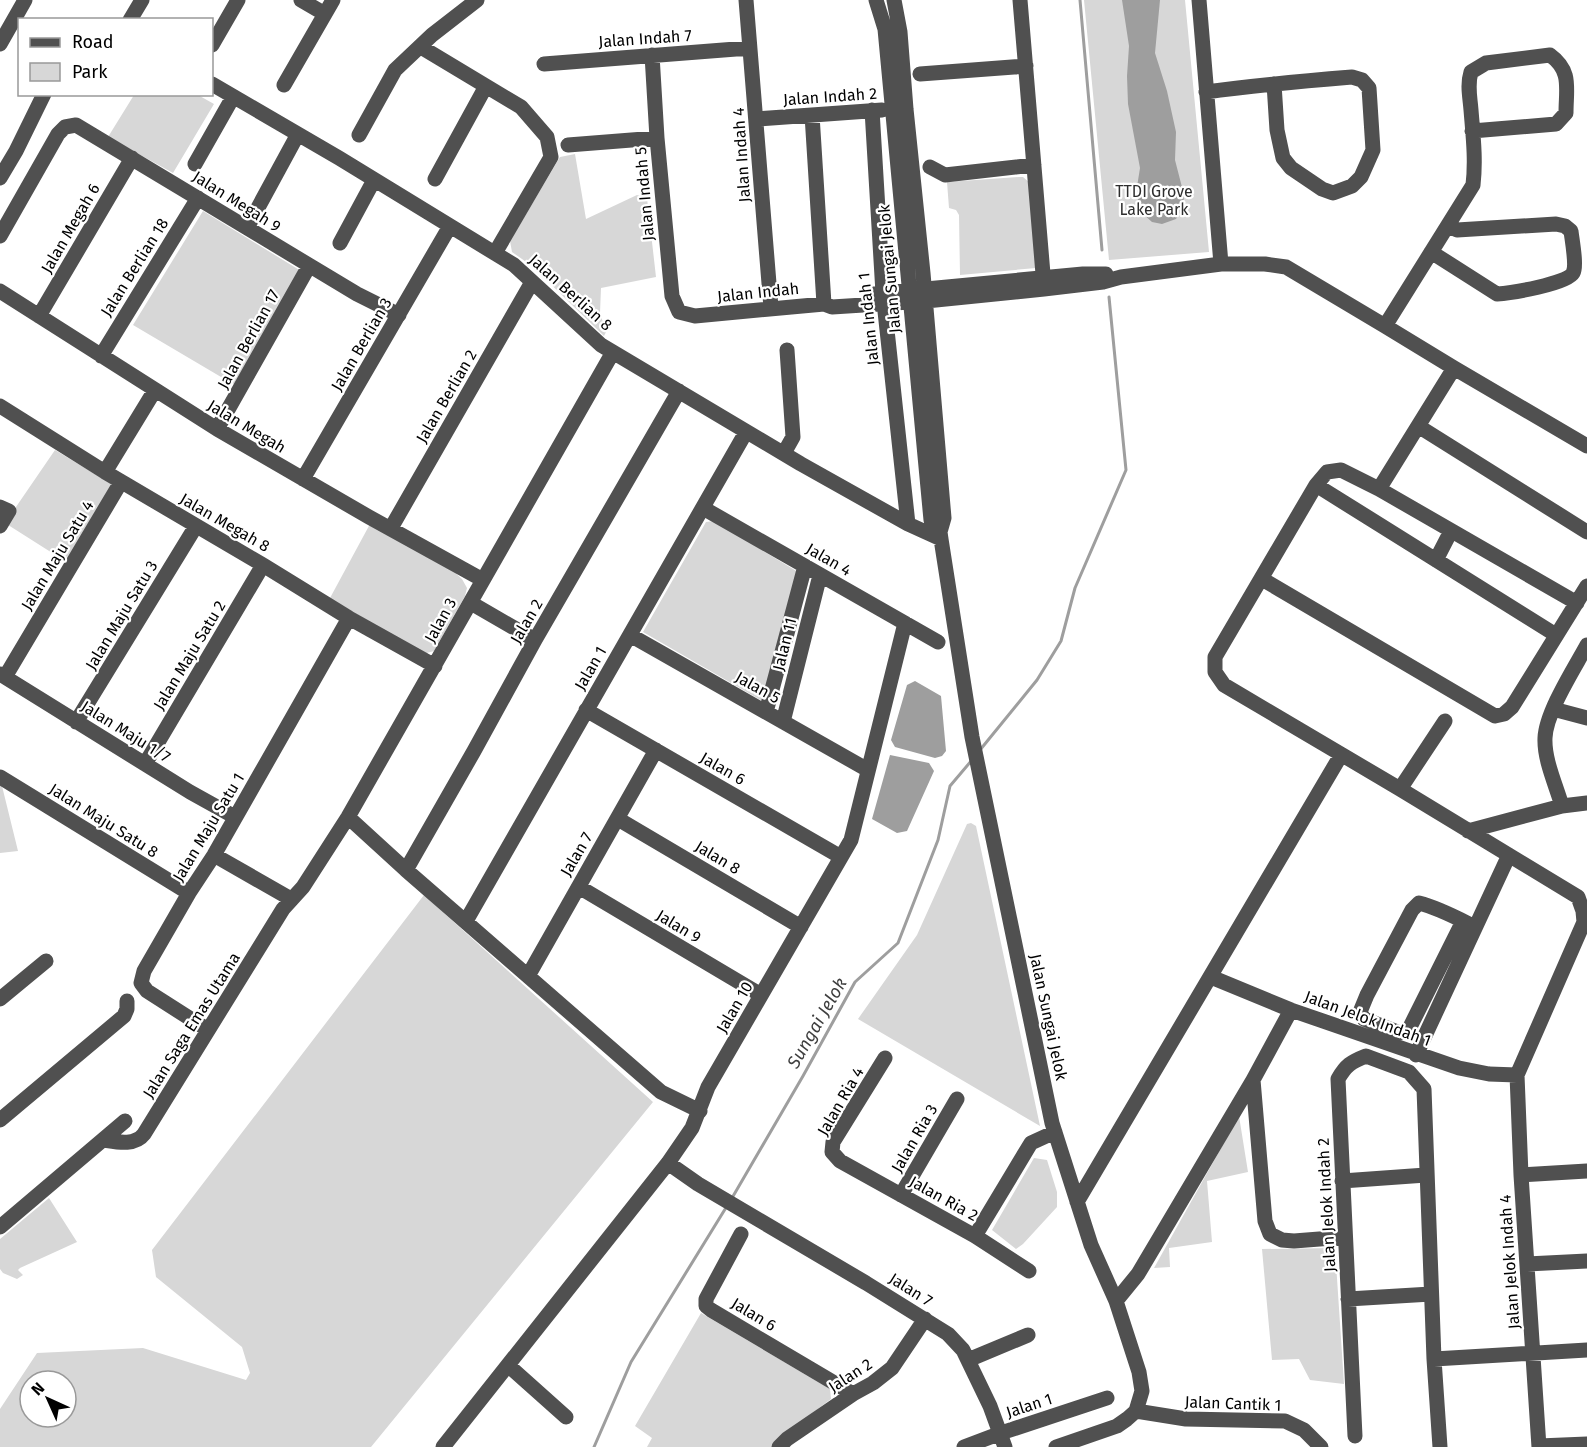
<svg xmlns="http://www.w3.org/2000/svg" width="1587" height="1447" viewBox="0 0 1587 1447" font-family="'Fira Sans',sans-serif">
	<rect width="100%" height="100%" fill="#fff"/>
	<path fill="#d7d7d7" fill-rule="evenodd" d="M1084,0H1185L1209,252L1109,260Z
		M134,95H198L214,104L173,173L108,137Z
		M575,154L586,219L637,195L647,198L656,277L601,288L600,313L606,332L604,336L532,266L512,252L510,241L560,157Z
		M1019,177H1023L1030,183L1036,268L960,275L959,215L956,210L949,208L947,182Z
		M203,211L301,271L238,387L133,325Z
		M55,450L113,485L68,563L5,523Z
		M714,521L798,572L764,702L643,632L706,522Z
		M370,524L452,570L462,579L467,588L465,596L434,651L423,654L330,598Z
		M0,784L2,786L18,851L0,853Z
		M971,823L976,826L1040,1126L858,1019L917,935L967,824Z
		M424,895L653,1102L371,1447H0V1409L37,1353L143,1348L246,1380L250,1373L242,1347L156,1277L152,1250ZM30,1381H66V1417H30Z
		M1239,1116L1248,1172L1207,1181L1212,1242L1169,1248L1170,1267L1154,1268Z
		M1034,1158L1047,1160L1057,1192V1207L1023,1244L1016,1249L992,1230Z
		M49,1198L77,1242L20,1268L18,1270L23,1275L17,1279L3,1273L0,1269V1239Z
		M1335,1248L1344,1384L1310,1380L1299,1359L1272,1360L1262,1249Z
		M701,1313L830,1389L831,1399L782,1436L772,1447H647L652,1438L635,1426Z"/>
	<path fill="#9e9e9e" d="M1122,0H1160L1155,53L1167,91L1176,132L1175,160L1184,195L1183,208L1176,219L1162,224L1152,222L1142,213L1136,193L1140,168L1128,104L1127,76L1129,46Z
		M915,681L941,696L946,751L942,756L935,758L895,747L891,740L907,685Z
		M890,755L929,763L934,771L907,831L897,833L872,819Z"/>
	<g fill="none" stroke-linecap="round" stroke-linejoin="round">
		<path stroke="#9e9e9e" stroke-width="3" d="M1080,0L1102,250
			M980,750L1037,680L1061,641L1075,588L1126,470L1109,297
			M732,1198L803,1076L855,982L898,943L938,840L950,786L972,760
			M594,1447L631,1362L727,1206"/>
		<path stroke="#505050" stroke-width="15" d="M301,0L325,14
			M746,0L771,308
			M876,0L885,29L931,520L940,532
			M894,0L900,32L906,109L923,273L944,518L940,532L941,539L972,737L1052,1123L1091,1245L1116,1301L1139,1372L1142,1391L1136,1411L1127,1419L1117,1426L1056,1447
			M1020,0L1044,286
			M1199,0L1221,264
			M130,20L142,0
			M0,44L25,0
			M212,45L238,0
			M421,47L521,107L547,137L551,157L495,253
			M652,55L657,138L672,296L679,312L695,316L824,304L832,307L926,301L1044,289L1103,282L1121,277L1221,264H1265L1286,267L1385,326L1454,368L1587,446
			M544,64L749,48
			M920,74L1026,66
			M212,84L339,158L514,265L601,345L801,464L908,524L941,539
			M284,85L333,0
			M1206,92C1255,85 1303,81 1352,77L1362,80L1369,88L1373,150L1361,177L1352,186L1333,193L1322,189L1291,168L1283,158L1277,130L1274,84
			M872,110L883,293L908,524
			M812,115L824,304
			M757,119L882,110
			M359,135L395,70L432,35L477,0
			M568,145L657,138
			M195,164L233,97
			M930,167L945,175L1034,165
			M0,178L16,151L44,94
			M435,179L486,86
			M247,228L298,134
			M0,236L58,134L65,127L76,125L357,294L399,315
			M340,243L374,180
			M1431,252L1497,294C1511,293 1567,284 1573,273C1577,266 1572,240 1571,231L1565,226L1556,224L1457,230L1448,226
			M0,291L217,429L369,517L483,580
			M873,294L1083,274H1106
			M39,316L132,158
			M1385,326L1473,185C1476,160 1473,135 1471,110C1470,97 1467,85 1471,72L1486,63L1550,55C1572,71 1566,88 1566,113L1556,124L1472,131
			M101,356L198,198
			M0,406L105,472L263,565L349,618L435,666
			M1418,426L1587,532
			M217,429L309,266
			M784,453L793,437L787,350
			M105,472L155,390
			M303,479L450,226
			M1316,485L1556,635
			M1379,489L1454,368
			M0,507L9,511L0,526
			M703,508L938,642
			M391,528L532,282
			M1436,560L1451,531
			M1262,579L1495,716L1504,714L1512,707L1587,586
			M471,603L535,640
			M630,635L868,770
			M0,674L190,792L235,817
			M5,677L121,482
			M1553,709L1587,718
			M586,710L841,857
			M766,712L805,566
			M76,722L196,526
			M783,722L820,575
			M145,764L263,565
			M0,777L189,893
			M1400,789L1445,721
			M1562,806L1587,803
			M348,817L406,870L661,1092L700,1111
			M618,819L801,927
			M1468,831L1562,806C1556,785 1544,760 1545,738C1546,712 1574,669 1587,645
			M214,855L291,899
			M406,870L474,751L535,640L679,391
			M579,887L761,995
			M466,921L746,432
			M1463,921L1409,1029L1400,1033L1364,1019L1360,1012L1367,995L1412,910L1419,903C1439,908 1457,918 1475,927
			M528,976L656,750
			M1211,977L1291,1010L1459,1068L1489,1074L1517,1075
			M0,999L46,961
			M208,1030L147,991L141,983L144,971L189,893L214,855L349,618
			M1416,1055L1509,855
			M885,1058L833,1142L832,1152L840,1161L975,1236L1029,1271
			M1253,1080L1265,1221L1270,1234L1282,1240L1294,1241L1345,1237
			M0,1120L124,1016L127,1009V1001
			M104,1140C117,1142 135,1146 144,1134L283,909L303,887L348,817L613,352
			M668,1163L698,1184L866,1283L948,1334L963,1350L990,1406L1005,1447
			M1521,1175L1587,1171
			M1342,1181L1426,1175
			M901,1195L957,1099
			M1077,1202L1341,755
			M0,1227L125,1121
			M741,1234L706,1299V1306L711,1310L853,1394
			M975,1236L1031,1143L1055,1132
			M1527,1264L1587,1261
			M1348,1299L1431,1294
			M1116,1301L1138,1274L1253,1080L1291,1010
			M1434,1359L1587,1350
			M968,1360L1028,1335
			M509,1366L566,1417
			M1136,1411L1186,1419L1285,1421L1304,1430L1321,1447
			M1355,1436L1338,1079C1346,1065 1351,1062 1366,1056L1409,1072L1424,1089L1434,1359L1440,1447
			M1539,1446L1587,1444
			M443,1447L668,1163L692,1128L708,1087L851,840L905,623
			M779,1447L787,1439L853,1394L873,1383L892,1368L925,1319
			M964,1447L1001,1433L1107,1398
			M1539,1447L1521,1175L1517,1075L1584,922L1583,911L1578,897L1400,789L1224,685L1215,672V657L1316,485L1327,472L1341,470L1379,489L1577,603"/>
	</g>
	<g text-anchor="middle" stroke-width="4.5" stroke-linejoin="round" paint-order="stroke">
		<g font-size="16" fill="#000" stroke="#fff">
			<text transform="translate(645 38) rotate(-4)" y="6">Jalan Indah 7</text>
			<text transform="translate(830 96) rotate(-4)" y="6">Jalan Indah 2</text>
			<text transform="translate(741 155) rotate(-94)" y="6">Jalan Indah 4</text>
			<text transform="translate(644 194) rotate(-95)" y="6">Jalan Indah 5</text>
			<text transform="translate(237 201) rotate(32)" y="6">Jalan Megah 9</text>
			<text transform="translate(70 228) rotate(-60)" y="6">Jalan Megah 6</text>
			<text transform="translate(134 267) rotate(-58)" y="6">Jalan Berlian 18</text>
			<text transform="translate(889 269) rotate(-95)" y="6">Jalan Sungai Jelok</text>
			<text transform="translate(571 292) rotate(42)" y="6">Jalan Berlian 8</text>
			<text transform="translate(758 292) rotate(-6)" y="6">Jalan Indah</text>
			<text transform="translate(868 319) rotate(-96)" y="6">Jalan Indah 1</text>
			<text transform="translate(248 339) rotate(-61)" y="6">Jalan Berlian 17</text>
			<text transform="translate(361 344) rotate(-60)" y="6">Jalan Berlian 3</text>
			<text transform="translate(446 396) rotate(-60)" y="6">Jalan Berlian 2</text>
			<text transform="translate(247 426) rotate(31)" y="6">Jalan Megah</text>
			<text transform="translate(225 522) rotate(30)" y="6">Jalan Megah 8</text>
			<text transform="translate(57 555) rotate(-59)" y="6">Jalan Maju Satu 4</text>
			<text transform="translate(829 559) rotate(30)" y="6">Jalan 4</text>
			<text transform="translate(121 615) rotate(-59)" y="6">Jalan Maju Satu 3</text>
			<text transform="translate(440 620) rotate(-61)" y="6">Jalan 3</text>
			<text transform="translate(526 621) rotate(-60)" y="6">Jalan 2</text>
			<text transform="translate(784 644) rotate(-76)" y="6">Jalan 11</text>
			<text transform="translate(189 655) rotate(-59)" y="6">Jalan Maju Satu 2</text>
			<text transform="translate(590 668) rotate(-60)" y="6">Jalan 1</text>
			<text transform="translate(758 687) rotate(29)" y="6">Jalan 5</text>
			<text transform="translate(126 731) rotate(32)" y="6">Jalan Maju 1/7</text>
			<text transform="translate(723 768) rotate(30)" y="6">Jalan 6</text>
			<text transform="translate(104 820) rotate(32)" y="6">Jalan Maju Satu 8</text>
			<text transform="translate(208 827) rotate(-59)" y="6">Jalan Maju Satu 1</text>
			<text transform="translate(576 854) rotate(-60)" y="6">Jalan 7</text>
			<text transform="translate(718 857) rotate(31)" y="6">Jalan 8</text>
			<text transform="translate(679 926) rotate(31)" y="6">Jalan 9</text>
			<text transform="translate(734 1007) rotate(-60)" y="6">Jalan 10</text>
			<text transform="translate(1049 1017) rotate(78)" y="6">Jalan Sungai Jelok</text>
			<text transform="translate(1368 1018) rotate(20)" y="6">Jalan Jelok Indah 1</text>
			<text transform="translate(191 1025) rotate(-58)" y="6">Jalan Saga Emas Utama</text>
			<text transform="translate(840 1101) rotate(-60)" y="6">Jalan Ria 4</text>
			<text transform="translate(914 1138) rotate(-60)" y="6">Jalan Ria 3</text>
			<text transform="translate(944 1198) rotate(29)" y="6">Jalan Ria 2</text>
			<text transform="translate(1326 1205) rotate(-93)" y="6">Jalan Jelok Indah 2</text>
			<text transform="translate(1509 1262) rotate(-94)" y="6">Jalan Jelok Indah 4</text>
			<text transform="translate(911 1289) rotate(32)" y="6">Jalan 7</text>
			<text transform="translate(754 1314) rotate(31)" y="6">Jalan 6</text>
			<text transform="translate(850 1375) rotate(-33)" y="6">Jalan 2</text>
			<text transform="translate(1233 1403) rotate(2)" y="6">Jalan Cantik 1</text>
			<text transform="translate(1029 1405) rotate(-18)" y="6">Jalan 1</text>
		</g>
		<g font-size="16" fill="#2e2e2e" stroke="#fff">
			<text x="1154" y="197">TTDI Grove<tspan x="1154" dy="18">Lake Park</tspan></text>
		</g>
		<g font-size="18" font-style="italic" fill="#3f3f3f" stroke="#fff">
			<text transform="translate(817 1023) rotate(-60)" y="6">Sungai Jelok</text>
		</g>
	</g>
	<rect x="18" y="18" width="195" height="78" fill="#ffffff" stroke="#999999" stroke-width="1.5"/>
	<rect x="30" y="38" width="30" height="9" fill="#505050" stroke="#999999" stroke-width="1.5"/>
	<text x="72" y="48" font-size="18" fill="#000000">Road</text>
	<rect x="30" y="63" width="30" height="18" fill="#d7d7d7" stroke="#999999" stroke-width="1.5"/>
	<text x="72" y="78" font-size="18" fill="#000000">Park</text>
	<g transform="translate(48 1399) rotate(315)"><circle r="28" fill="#ffffff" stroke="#999999" stroke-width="1.5"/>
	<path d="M0-4.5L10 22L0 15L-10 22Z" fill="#000000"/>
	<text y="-9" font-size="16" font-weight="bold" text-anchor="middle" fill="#000000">N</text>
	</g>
</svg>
